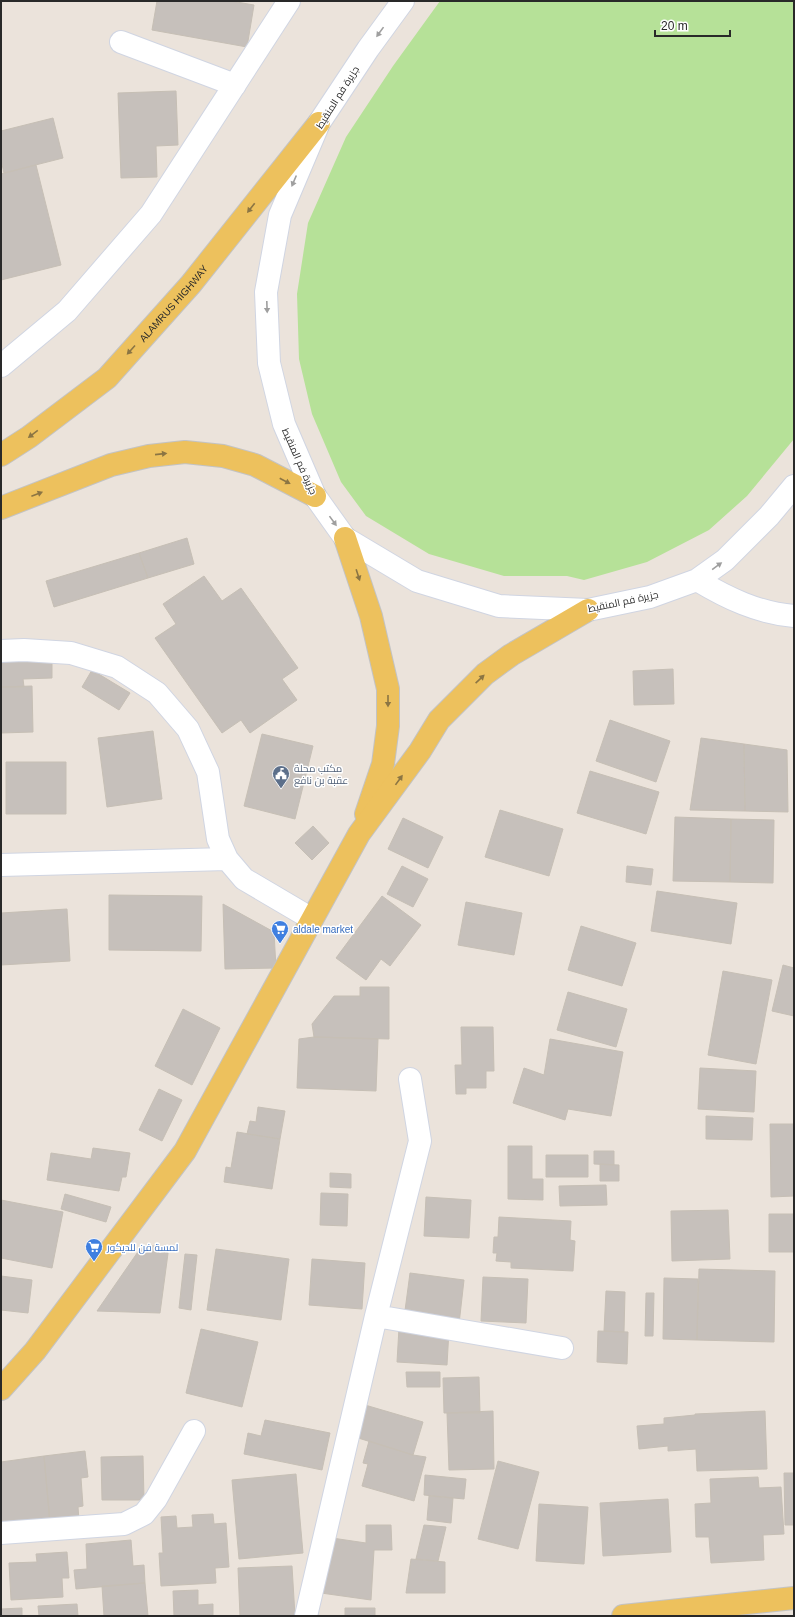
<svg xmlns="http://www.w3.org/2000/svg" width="795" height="1617" viewBox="0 0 795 1617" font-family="Helvetica,Cairo,sans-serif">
	<rect width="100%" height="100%" fill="#ebe3db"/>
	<path fill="#b6e198" d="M440,1H794V439L747,496L709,530L647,562L584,580L567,576H504L429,554L366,516L341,482L312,414L299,359L297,294L308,223L346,137L393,66Z"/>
	<path fill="#c6c0bb" stroke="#c6bfb5" d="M157,1H231L254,5L247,47L152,30Z
		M176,91L178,145L156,146L157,177L121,178L118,93Z
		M53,118L63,158L4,173L1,160V131Z
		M36,165L61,265L1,280V174Z
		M187,538L194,564L148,578L139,553Z
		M139,553L148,578L54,607L46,581Z
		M204,576L222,601L241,588L298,668L282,679L297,700L250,733L241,720L222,733L155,638L176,624L163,604Z
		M1,660H52V678L23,679L24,687H1Z
		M673,669L674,704L634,705L633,671Z
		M92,670L130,693L119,710L82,687Z
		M32,686L33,732L1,733V687Z
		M610,720L670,741L656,782L596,761Z
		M153,731L162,799L107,807L98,738Z
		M262,734L313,746L295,819L244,806Z
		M701,738L744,744L745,811L690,810Z
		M744,744L787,750L788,812L745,811Z
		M6,762H66V814H6Z
		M590,771L659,792L646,834L577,813Z
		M500,810L563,829L549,876L485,857Z
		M675,817L731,819L730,882L673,881Z
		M403,818L443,837L428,868L388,849Z
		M731,819L774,820L773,883L730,882Z
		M313,826L329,843L312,860L295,843Z
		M402,866L428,879L413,907L387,894Z
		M627,866L653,869L651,885L626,882Z
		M657,891L737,903L731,944L651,931Z
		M109,895L202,896L201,951L109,950Z
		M382,896L421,925L390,966L381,959L366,980L336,958Z
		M466,902L522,913L514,955L458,945Z
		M223,904L274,932L276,968L225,969Z
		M67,909L70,961L1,965V913Z
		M581,926L636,943L622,986L568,970Z
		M783,965L794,968V1016L772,1011Z
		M723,971L772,980L756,1064L708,1055Z
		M360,987H389V1039L314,1037L312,1024L334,996H360Z
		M568,992L627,1009L616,1047L557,1030Z
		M183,1009L220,1028L192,1085L155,1066Z
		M461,1027H493L494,1071H486V1088H466V1094H456L455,1065H462Z
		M314,1037L378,1039L376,1091L297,1088L299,1039Z
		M550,1039L623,1052L611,1116L568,1109L565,1120L513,1103L524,1068L544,1075Z
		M700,1068L756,1071L754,1112L698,1109Z
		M159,1089L182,1100L162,1141L139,1130Z
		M258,1107L285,1111L280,1139L247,1134L250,1121L256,1122Z
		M706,1116L753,1118L752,1140L706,1139Z
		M770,1124H794V1196L771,1197Z
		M237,1132L280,1139L272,1189L224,1182L226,1167L231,1168Z
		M508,1146H532V1179H543V1200L508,1199Z
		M93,1148L130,1153L126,1177H122L119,1191L47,1180L51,1153L91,1159Z
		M594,1151H614V1165L594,1164Z
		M546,1155H588V1177H546Z
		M600,1164L619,1165V1181H600Z
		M330,1173L351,1174V1188L330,1187Z
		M606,1185L607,1205L560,1206L559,1186Z
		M321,1193L348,1194L347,1226L320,1225Z
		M65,1194L111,1207L106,1222L61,1209Z
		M426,1197L471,1200L469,1238L424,1236Z
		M1,1200L63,1212L52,1268L1,1258Z
		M728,1210L730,1259L672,1261L671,1211Z
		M769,1214H794V1252H769Z
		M499,1217L571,1221L570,1240L575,1241L573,1271L511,1268V1262L496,1261L497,1253H493L494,1237H498Z
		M142,1246H169L160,1313L97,1311Z
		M216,1249L289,1259L281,1320L207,1310Z
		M185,1254L197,1255L191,1310L179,1308Z
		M312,1259L365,1263L362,1309L309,1305Z
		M699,1269L775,1271L774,1342L697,1340Z
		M410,1273L464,1280L459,1324L404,1318Z
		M1,1276L32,1280L28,1313L1,1310Z
		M483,1277L528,1279L526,1323L481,1321Z
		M664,1278L698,1279L697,1340L663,1339Z
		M606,1291L625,1292L624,1332L604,1331Z
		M646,1293H654L653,1336H645Z
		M399,1328L449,1330L447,1365L397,1362Z
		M201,1329L258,1342L242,1407L186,1393Z
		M598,1331L628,1332L627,1364L597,1362Z
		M406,1372H440V1387H407Z
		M479,1377L480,1413H444L443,1378Z
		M365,1405L423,1422L413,1455L355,1437Z
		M493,1411L494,1469L449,1470L447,1413Z
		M765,1411L767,1469L697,1471L696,1449L668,1451V1446L639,1449L637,1426L664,1424V1418L695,1415V1414Z
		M265,1420L330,1433L322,1470L244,1454L248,1433L261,1436Z
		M369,1441L413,1455L426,1457L414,1501L362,1486L368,1464L363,1463Z
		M85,1451L88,1477L81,1478L83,1506L78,1507L79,1520L50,1523L44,1456Z
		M44,1456L50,1523L1,1527V1462Z
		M143,1456L144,1500H102L101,1457Z
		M498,1461L539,1472L518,1549L478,1539Z
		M784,1473H794V1525H785Z
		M296,1474L303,1553L239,1559L232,1480Z
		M425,1475L466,1479L464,1499L424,1495Z
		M758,1477L759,1488L781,1487L784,1534L763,1535L764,1560L711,1563L709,1537H696L695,1504L711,1503L710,1479Z
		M429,1496L453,1498L451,1523L427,1520Z
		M668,1499L671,1552L603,1556L600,1503Z
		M539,1504L588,1507L584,1564L536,1561Z
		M213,1514L214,1524L226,1523L229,1567L215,1568L216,1583L161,1586L159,1553H163L161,1517L176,1516L177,1528L193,1527L192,1515Z
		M366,1525H391L392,1550H374L371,1600L321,1593L332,1538L366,1543Z
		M424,1525L446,1527L438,1561L416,1559Z
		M131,1540L133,1566L144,1565L145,1583L76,1589L74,1570L87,1569L86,1544Z
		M67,1552L69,1578H62L63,1597L11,1600L9,1563L37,1562L36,1554Z
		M411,1559L445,1562V1593H406Z
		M292,1566L295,1616H240L238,1568Z
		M145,1583L148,1616H104L102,1586Z
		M198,1590V1605L213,1604V1615L174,1616L173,1591Z
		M77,1604L78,1616H39L38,1606Z
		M22,1608V1616H1V1609Z
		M345,1608H375V1616H345Z"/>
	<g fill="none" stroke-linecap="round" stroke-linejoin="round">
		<defs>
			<path id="minor" d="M403,1L368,49L319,123L280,215L266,292L269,363L284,424L315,496L345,538L417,581L499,606L588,610L650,597L697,580L725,560L769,516L794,486
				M121,42L235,85
				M1,366L67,311L151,214L289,1
				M697,580C727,598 758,613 794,616
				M1,651L24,650L71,653L117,667L157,693L188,729L208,772L218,839L227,859L244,879L312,919
				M1,865L227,859
				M376,1316L562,1348
				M1,1533L124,1524L144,1514L156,1499L194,1431
				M306,1616L376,1316L420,1141L410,1079"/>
			<g id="major">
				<path id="s1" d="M1,455L29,437L107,378L191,284L319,123"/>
				<path d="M1,508L111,465L149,456L185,452L223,456L255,465L315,496"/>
				<path d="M345,538L371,616L388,689V726L383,764L366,814"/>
				<path d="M1,1389L35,1351L185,1151L359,834L420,751L439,720L485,674L511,655L588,610"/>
				<path d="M623,1616L794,1598"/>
			</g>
		</defs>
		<use href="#minor" stroke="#d0d5e2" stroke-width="24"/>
		<use href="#major" stroke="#c3c3c3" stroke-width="24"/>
		<use href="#minor" stroke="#fff" stroke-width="22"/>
		<use href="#major" stroke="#edc15d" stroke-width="22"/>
	</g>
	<defs><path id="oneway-solid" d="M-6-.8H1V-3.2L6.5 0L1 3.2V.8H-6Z"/></defs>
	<g fill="#9f9f9f">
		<use href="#oneway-solid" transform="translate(380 32) rotate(126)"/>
		<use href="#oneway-solid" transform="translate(294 181) rotate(113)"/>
		<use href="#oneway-solid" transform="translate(267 307) rotate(88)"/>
		<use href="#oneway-solid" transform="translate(333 521) rotate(54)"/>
		<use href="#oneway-solid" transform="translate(717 566) rotate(-36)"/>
	</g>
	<g fill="#8b7543">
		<use href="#oneway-solid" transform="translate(251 208) rotate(128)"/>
		<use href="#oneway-solid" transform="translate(131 350) rotate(132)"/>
		<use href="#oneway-solid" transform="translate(33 434) rotate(143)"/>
		<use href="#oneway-solid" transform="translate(161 454) rotate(-6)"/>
		<use href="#oneway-solid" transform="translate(285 481) rotate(28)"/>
		<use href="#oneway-solid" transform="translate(37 494) rotate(-21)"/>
		<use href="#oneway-solid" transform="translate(358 575) rotate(72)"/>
		<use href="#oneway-solid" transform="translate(480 679) rotate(-43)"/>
		<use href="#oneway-solid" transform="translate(388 701) rotate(90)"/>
		<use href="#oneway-solid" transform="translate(399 780) rotate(-54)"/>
	</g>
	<defs>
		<symbol id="civic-pin" viewBox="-11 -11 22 30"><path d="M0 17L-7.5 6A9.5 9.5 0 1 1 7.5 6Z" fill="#5c6f8a" stroke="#fff"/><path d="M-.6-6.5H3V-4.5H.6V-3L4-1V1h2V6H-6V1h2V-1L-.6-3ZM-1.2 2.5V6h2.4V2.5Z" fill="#fff"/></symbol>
		<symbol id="supermarket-pin" viewBox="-11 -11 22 30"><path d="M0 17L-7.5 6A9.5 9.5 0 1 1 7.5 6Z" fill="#3f7fe0" stroke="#fff"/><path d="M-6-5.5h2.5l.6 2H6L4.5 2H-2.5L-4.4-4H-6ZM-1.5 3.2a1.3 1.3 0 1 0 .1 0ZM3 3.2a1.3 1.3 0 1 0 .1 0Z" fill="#fff"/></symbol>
	</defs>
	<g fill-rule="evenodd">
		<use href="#civic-pin" x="271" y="764" width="20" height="27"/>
		<use href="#supermarket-pin" x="270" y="919" width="20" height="27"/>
		<use href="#supermarket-pin" x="84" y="1237" width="20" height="27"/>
	</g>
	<g text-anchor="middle" stroke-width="3" stroke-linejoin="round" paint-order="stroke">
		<g font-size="10" fill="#292929" stroke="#fff">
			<text transform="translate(337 97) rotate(-58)" y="4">جزيرة فم المنقيط</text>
			<text dy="4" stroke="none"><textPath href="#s1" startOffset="231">ALAMRUS HIGHWAY</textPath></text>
			<text transform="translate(300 461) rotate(66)" y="4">جزيرة فم المنقيط</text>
			<text transform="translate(623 601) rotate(-12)" y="4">جزيرة فم المنقيط</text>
		</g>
		<g font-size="10" fill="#4e5e75" stroke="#fff" text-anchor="start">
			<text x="294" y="772">مكتب محلة<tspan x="294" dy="12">عقبة بن نافع</tspan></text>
		</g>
		<g font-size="10" fill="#366cbe" stroke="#fff" text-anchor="start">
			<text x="293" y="933">aldale market</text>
			<text x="107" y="1251">لمسة فن للديكور</text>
		</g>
	</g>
	<rect width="795" height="1617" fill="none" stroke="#292929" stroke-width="4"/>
	<path d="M655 30v6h75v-6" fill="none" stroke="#292929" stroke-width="2"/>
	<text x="661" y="30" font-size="12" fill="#292929" stroke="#ffffff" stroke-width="3" paint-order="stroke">20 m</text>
</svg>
